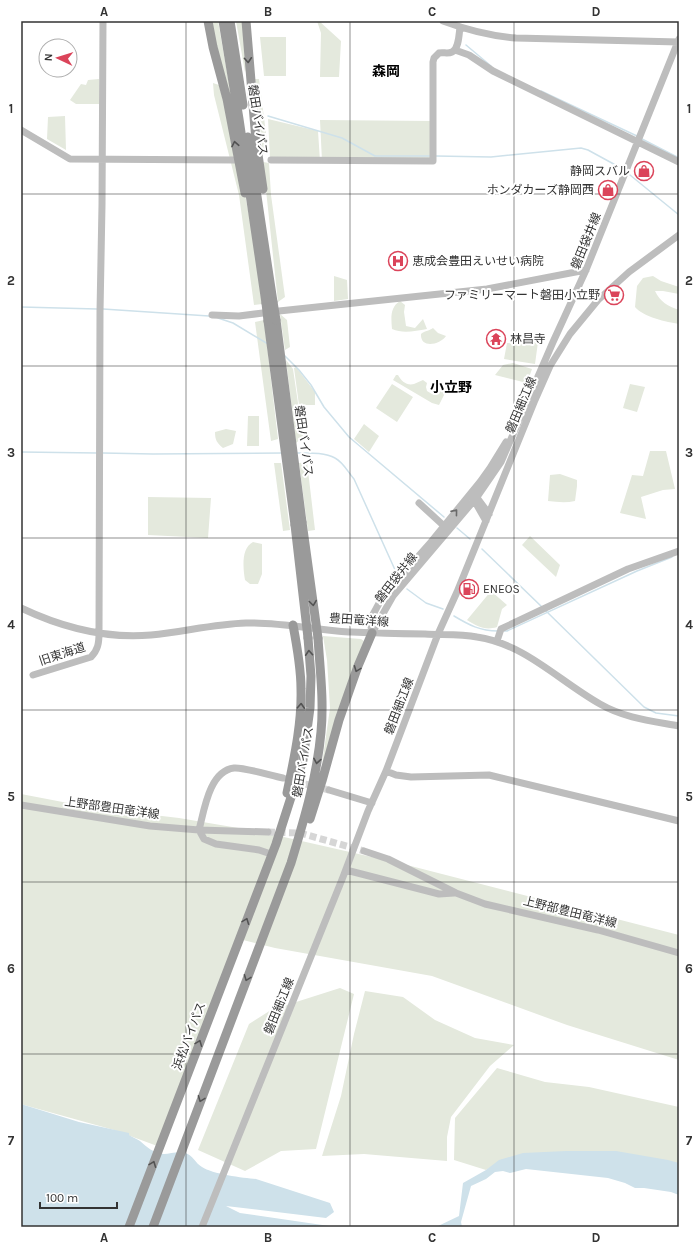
<svg xmlns="http://www.w3.org/2000/svg" width="700" height="1248" viewBox="0 0 700 1248" font-family="Karla,'Noto Sans JP',sans-serif">
	<rect width="100%" height="100%" fill="#fff"/>
	<path fill="#e4e9dd" d="M211,21H218L238,135Z
		M236,21H244L247,66L245,72Z
		M317,21H319L341,41L339,77H320L321,33Z
		M260,37H286V76H264Z
		M99,79L100,104H76L70,100L81,84L86,85L88,80Z
		M255,79H259L268,149L263,154Z
		M213,83L219,85L238,158L253,236L262,304L254,305L239,195L214,95Z
		M65,116L66,150L47,139L48,117Z
		M268,119L318,131L320,161L270,158Z
		M320,120L433,121V161H322Z
		M263,162L269,163L271,195L285,297L278,302Z
		M334,276L347,280L348,299L334,301Z
		M653,276L661,281L679,287V294L663,291H655C660,302 668,306 679,310V324C667,322 643,317 635,307L637,286L643,278Z
		M400,301L405,305L404,312L406,326L415,328L423,319L427,329C415,331 403,334 392,329C391,318 390,307 400,301Z
		M280,314L287,320L290,347L285,350Z
		M264,320L278,439L271,441L255,322Z
		M433,328L438,333L446,336C440,345 420,349 421,334C424,331 429,331 433,328Z
		M538,342L535,364L504,359L507,343Z
		M286,360L293,369L303,437L296,443Z
		M513,363L532,369L527,383L495,375L503,365Z
		M296,367L315,392V405H299L294,368Z
		M396,375H398C401,381 407,386 414,384C417,383 420,381 423,380L427,383L426,387L427,391L432,394L436,393L438,388L442,383L445,384V393L439,405L432,403L393,380Z
		M392,384L413,397L397,422L376,408Z
		M630,384L645,387L637,412L623,408Z
		M248,416H259V446H247Z
		M364,424L379,436L369,452L354,439Z
		M226,429L236,431L233,444L223,448C217,443 215,440 215,432Z
		M650,451H666L675,489L663,490L641,497L646,519L620,513L632,475L643,476Z
		M307,462L315,530L308,531L299,463Z
		M274,463H281L290,530L283,531Z
		M560,474L577,480V486L575,501C566,503 557,502 548,501L550,475Z
		M148,497L211,498L208,538L148,535Z
		M530,536L560,565L556,577L522,545Z
		M253,542L262,544V574L258,584H250L245,580C243,568 241,548 253,542Z
		M491,591L507,605L502,609L497,627C485,631 477,626 467,620Z
		M323,636L361,639L364,641L322,764L330,708L327,660Z
		M21,794L94,808L179,818L262,832L407,865L679,935V1060L567,1025L432,976L275,948L239,939L160,1147L114,1130L24,1105L21,1104Z
		M340,988L354,994L316,1149L281,1151L245,1171L198,1150L249,1024L271,1010Z
		M365,991L403,997L435,1020L475,1038L514,1045L490,1066L451,1117L447,1137V1161L364,1154L322,1156L341,1096L354,1034Z
		M497,1068L545,1082L589,1087L679,1107V1163L491,1167L486,1170L454,1160L455,1118Z"/>
	<path fill="#cee1ea" d="M21,1104L79,1122L129,1133V1135C132,1137 137,1139 140,1141C147,1147 153,1153 164,1154C170,1154 178,1151 185,1153C193,1155 195,1163 202,1167C212,1174 243,1178 256,1179L330,1203L334,1212L326,1218L226,1206L240,1213L336,1227H21Z
		M566,1151H616L668,1160L679,1163V1195L671,1192L644,1188H635L625,1183L608,1178L526,1169L510,1173L503,1171L495,1172L486,1179L471,1186L461,1222L462,1227H436L459,1216L463,1183L486,1170L499,1160L523,1153Z"/>
	<g fill="none" stroke-linecap="round" stroke-linejoin="round">
		<path stroke="#cee1ea" stroke-width="1.5" d="M466,45L491,66
			M541,91L637,136
			M268,116L342,138L375,156H430
			M642,139L679,158
			M436,156L491,157L581,148L588,150L621,168
			M630,175L679,215
			M21,307L97,309
			M103,309L209,316
			M218,318L233,323L268,344
			M284,355L299,370L311,385L324,407L349,437L444,517
			M21,452L97,453
			M103,453L153,454L283,453
			M297,453C308,453 325,452 335,458C343,462 348,472 354,479L396,572
			M457,528L470,539
			M482,549L542,607
			M407,589L426,603L443,609
			M546,611L644,707L656,713L679,716
			M454,616C469,625 480,631 498,631
			M504,631H507L637,571L672,557"/>
		<path stroke="#d6d6d6" stroke-width="7" stroke-dasharray="7 3.5" stroke-linecap="butt" d="M293,781L329,790
			M268,832L300,833L364,851"/>
		<path stroke="#bdbdbd" stroke-width="7" d="M443,21C467,30 491,36 516,38L679,42
			M455,50L469,55L493,71L679,162
			M21,130L70,159L234,160
			M271,160L433,161V62L434,58L439,53C443,52 448,54 452,52C459,49 459,34 460,27
			M279,311L487,289L586,270
			M212,315L239,316L263,313
			M475,495L489,514
			M472,496L474,500L486,521
			M419,503L444,526
			M21,608C61,627 106,639 151,635C183,632 214,624 246,623C281,622 315,630 349,632C375,633 400,634 425,634C442,635 460,634 477,637C525,644 559,681 600,704C624,718 652,721 679,726
			M372,633L393,596L477,497L501,462L553,342L586,270L679,39
			M372,633L370,620L383,596L431,542L480,482L490,468L506,442
			M497,641L501,629L628,569L679,551
			M33,675L91,657C98,650 99,643 99,633L100,312L102,205L103,21
			M386,771L396,775L411,777L489,775L679,821
			M329,790L372,803
			M21,805L150,826L199,830L268,832
			M364,851L388,859L456,893L485,904L598,930L679,953
			M271,854L259,850L216,844L204,839L199,830C204,811 209,771 234,768C244,767 272,776 283,778
			M346,870L439,894L454,893
			M202,1227L343,877L368,811L386,771L438,634L457,592L535,400L550,366L570,334L598,300L629,272L679,235"/>
		<path stroke="#9a9a9a" stroke-width="9" d="M208,21L213,47L227,99L245,193
			M223,21L239,119L266,303
			M230,21L243,105
			M246,21L256,141L263,189
			M248,137L273,302
			M276,320L302,522
			M268,321L295,525
			M287,793C294,759 302,724 301,689C301,668 297,646 293,625
			M310,819L322,781L339,720L358,666L372,633
			M129,1227L276,844L303,760L310,708L311,676L308,638
			M153,1227L291,863C304,820 317,777 321,732C324,701 320,670 318,638"/>
		<path stroke="#9a9a9a" stroke-width="9" d="M273,302L276,320
			M266,303L268,321
			M302,522L318,638
			M295,525L308,638"/>
	</g>
	<defs><path id="oneway-chevron" d="M-2-3.5L2.5 0L-2 3.5" fill="none" stroke-width="1.6" stroke-linecap="round" stroke-linejoin="round"/></defs>
	<g stroke="#525252">
		<use href="#oneway-chevron" transform="translate(248 60) rotate(86)"/>
		<use href="#oneway-chevron" transform="translate(235 144) rotate(-101)"/>
		<use href="#oneway-chevron" transform="translate(313 603) rotate(82)"/>
		<use href="#oneway-chevron" transform="translate(309 653) rotate(-94)"/>
		<use href="#oneway-chevron" transform="translate(357 669) rotate(111)"/>
		<use href="#oneway-chevron" transform="translate(301 706) rotate(-87)"/>
		<use href="#oneway-chevron" transform="translate(317 761) rotate(100)"/>
		<use href="#oneway-chevron" transform="translate(246 921) rotate(-69)"/>
		<use href="#oneway-chevron" transform="translate(247 978) rotate(111)"/>
		<use href="#oneway-chevron" transform="translate(199 1043) rotate(-69)"/>
		<use href="#oneway-chevron" transform="translate(201 1099) rotate(111)"/>
		<use href="#oneway-chevron" transform="translate(153 1164) rotate(-69)"/>
	</g>
	<use stroke="#6a6a6a" href="#oneway-chevron" transform="translate(455 512) rotate(-51)"/>
	<path fill="none" stroke="#333" stroke-width="1" stroke-opacity="0.55" d="M186,21V1227M350,21V1227M514,21V1227M21,194H679M21,366H679M21,538H679M21,710H679M21,882H679M21,1054H679"/>
	<defs>
		<symbol id="shop-ring" viewBox="-11 -11 22 22"><circle r="9.5" fill="#fff" stroke="#db445a" stroke-width="1.5"/><path d="M-5-2.5h2.3a2.7 3.5 0 0 1 5.4 0H5L5.5 6h-11ZM-1.5-2.5h3a1.5 2.3 0 0 0-3 0Z" fill="#db445a"/></symbol>
		<symbol id="hospital-ring" viewBox="-11 -11 22 22"><circle r="9.5" fill="#fff" stroke="#db445a" stroke-width="1.5"/><path d="M-5-5h3v3.5h4V-5h3V5h-3V1.5h-4V5h-3Z" fill="#db445a"/></symbol>
		<symbol id="supermarket-ring" viewBox="-11 -11 22 22"><circle r="9.5" fill="#fff" stroke="#db445a" stroke-width="1.5"/><path d="M-6-5.5h2.5l.6 2H6L4.5 2H-2.5L-4.4-4H-6ZM-1.5 3.2a1.3 1.3 0 1 0 .1 0ZM3 3.2a1.3 1.3 0 1 0 .1 0Z" fill="#db445a"/></symbol>
		<symbol id="temple-ring" viewBox="-11 -11 22 22"><circle r="9.5" fill="#fff" stroke="#db445a" stroke-width="1.5"/><path d="M0-6L5-2H3V0L6.5 2.5H4V6H1.5V3h-3V6H-4V2.5H-6.5L-3 0V-2H-5Z" fill="#db445a"/></symbol>
		<symbol id="fuel-ring" viewBox="-11 -11 22 22"><circle r="9.5" fill="#fff" stroke="#db445a" stroke-width="1.5"/><path d="M-5.5-6h7V0h2V4h1.3V-2.5L3-4.5l.8-.8L6-3V5H2.5V1h-1V6h-7ZM-4.2-4.7v3.2H.2V-4.7Z" fill="#db445a"/></symbol>
	</defs>
	<g fill-rule="evenodd">
		<use href="#shop-ring" x="633" y="160" width="22" height="22"/>
		<use href="#shop-ring" x="597" y="179" width="22" height="22"/>
		<use href="#hospital-ring" x="387" y="250" width="22" height="22"/>
		<use href="#supermarket-ring" x="603" y="284" width="22" height="22"/>
		<use href="#temple-ring" x="485" y="328" width="22" height="22"/>
		<use href="#fuel-ring" x="458" y="578" width="22" height="22"/>
	</g>
	<g text-anchor="middle" stroke-width="4" stroke-linejoin="round" paint-order="stroke">
		<g font-size="12" fill="#333" stroke="#fff">
			<text transform="translate(258 120) rotate(81)" y="4">磐田バイパス</text>
			<text transform="translate(586 241) rotate(-68)" y="4">磐田袋井線</text>
			<text transform="translate(521 405) rotate(-67)" y="4">磐田細江線</text>
			<text transform="translate(304 441) rotate(82)" y="4">磐田バイパス</text>
			<text transform="translate(396 578) rotate(-52)" y="4">磐田袋井線</text>
			<text transform="translate(359 620) rotate(4)" y="4">豊田竜洋線</text>
			<text transform="translate(62 654) rotate(-18)" y="4">旧東海道</text>
			<text transform="translate(399 706) rotate(-69)" y="4">磐田細江線</text>
			<text transform="translate(303 762) rotate(-80)" y="4">磐田バイパス</text>
			<text transform="translate(112 808) rotate(8)" y="4">上野部豊田竜洋線</text>
			<text transform="translate(570 912) rotate(14)" y="4">上野部豊田竜洋線</text>
			<text transform="translate(279 1006) rotate(-68)" y="4">磐田細江線</text>
			<text transform="translate(189 1036) rotate(-69)" y="4">浜松バイパス</text>
		</g>
		<g font-size="12" fill="#333" stroke="#fff" text-anchor="end">
			<text x="630" y="175">静岡スバル</text>
			<text x="594" y="194">ホンダカーズ静岡西</text>
			<text x="412" y="265" text-anchor="start">恵成会豊田えいせい病院</text>
			<text x="600" y="299">ファミリーマート磐田小立野</text>
			<text x="510" y="343" text-anchor="start">林昌寺</text>
			<text x="483" y="593" text-anchor="start">ENEOS</text>
		</g>
		<g font-size="14" font-weight="bold" fill="#000" stroke="#fff">
			<text x="386" y="76">森岡</text>
			<text x="451" y="392">小立野</text>
		</g>
	</g>
	<rect width="700" height="1248" fill="none" stroke="#ffffff" stroke-width="44"/>
	<g transform="translate(58 58) rotate(274)"><circle r="19" fill="#ffffff" stroke="#adadad"/>
	<path d="M0-3L7 15L0 10L-7 15Z" fill="#db445a"/>
	<text y="-6" font-size="11" font-weight="bold" text-anchor="middle" fill="#333333">N</text>
	</g>
	<path d="M40 1202v6h77v-6" fill="none" stroke="#333333" stroke-width="2"/>
	<text x="46" y="1202" font-size="12" fill="#333333" stroke="#ffffff" stroke-width="3" paint-order="stroke">100 m</text>
	<rect x="22" y="22" width="656" height="1204" fill="none" stroke="#333" stroke-width="1.5"/>
	<g font-size="13" text-anchor="middle" font-weight="bold" fill="#333">
		<text x="104" y="16">A</text>
		<text x="268" y="16">B</text>
		<text x="432" y="16">C</text>
		<text x="596" y="16">D</text>
		<text x="11" y="113">1</text>
		<text x="689" y="113">1</text>
		<text x="11" y="285">2</text>
		<text x="689" y="285">2</text>
		<text x="11" y="457">3</text>
		<text x="689" y="457">3</text>
		<text x="11" y="629">4</text>
		<text x="689" y="629">4</text>
		<text x="11" y="801">5</text>
		<text x="689" y="801">5</text>
		<text x="11" y="973">6</text>
		<text x="689" y="973">6</text>
		<text x="11" y="1145">7</text>
		<text x="689" y="1145">7</text>
		<text x="104" y="1242">A</text>
		<text x="268" y="1242">B</text>
		<text x="432" y="1242">C</text>
		<text x="596" y="1242">D</text>
	</g>
</svg>
